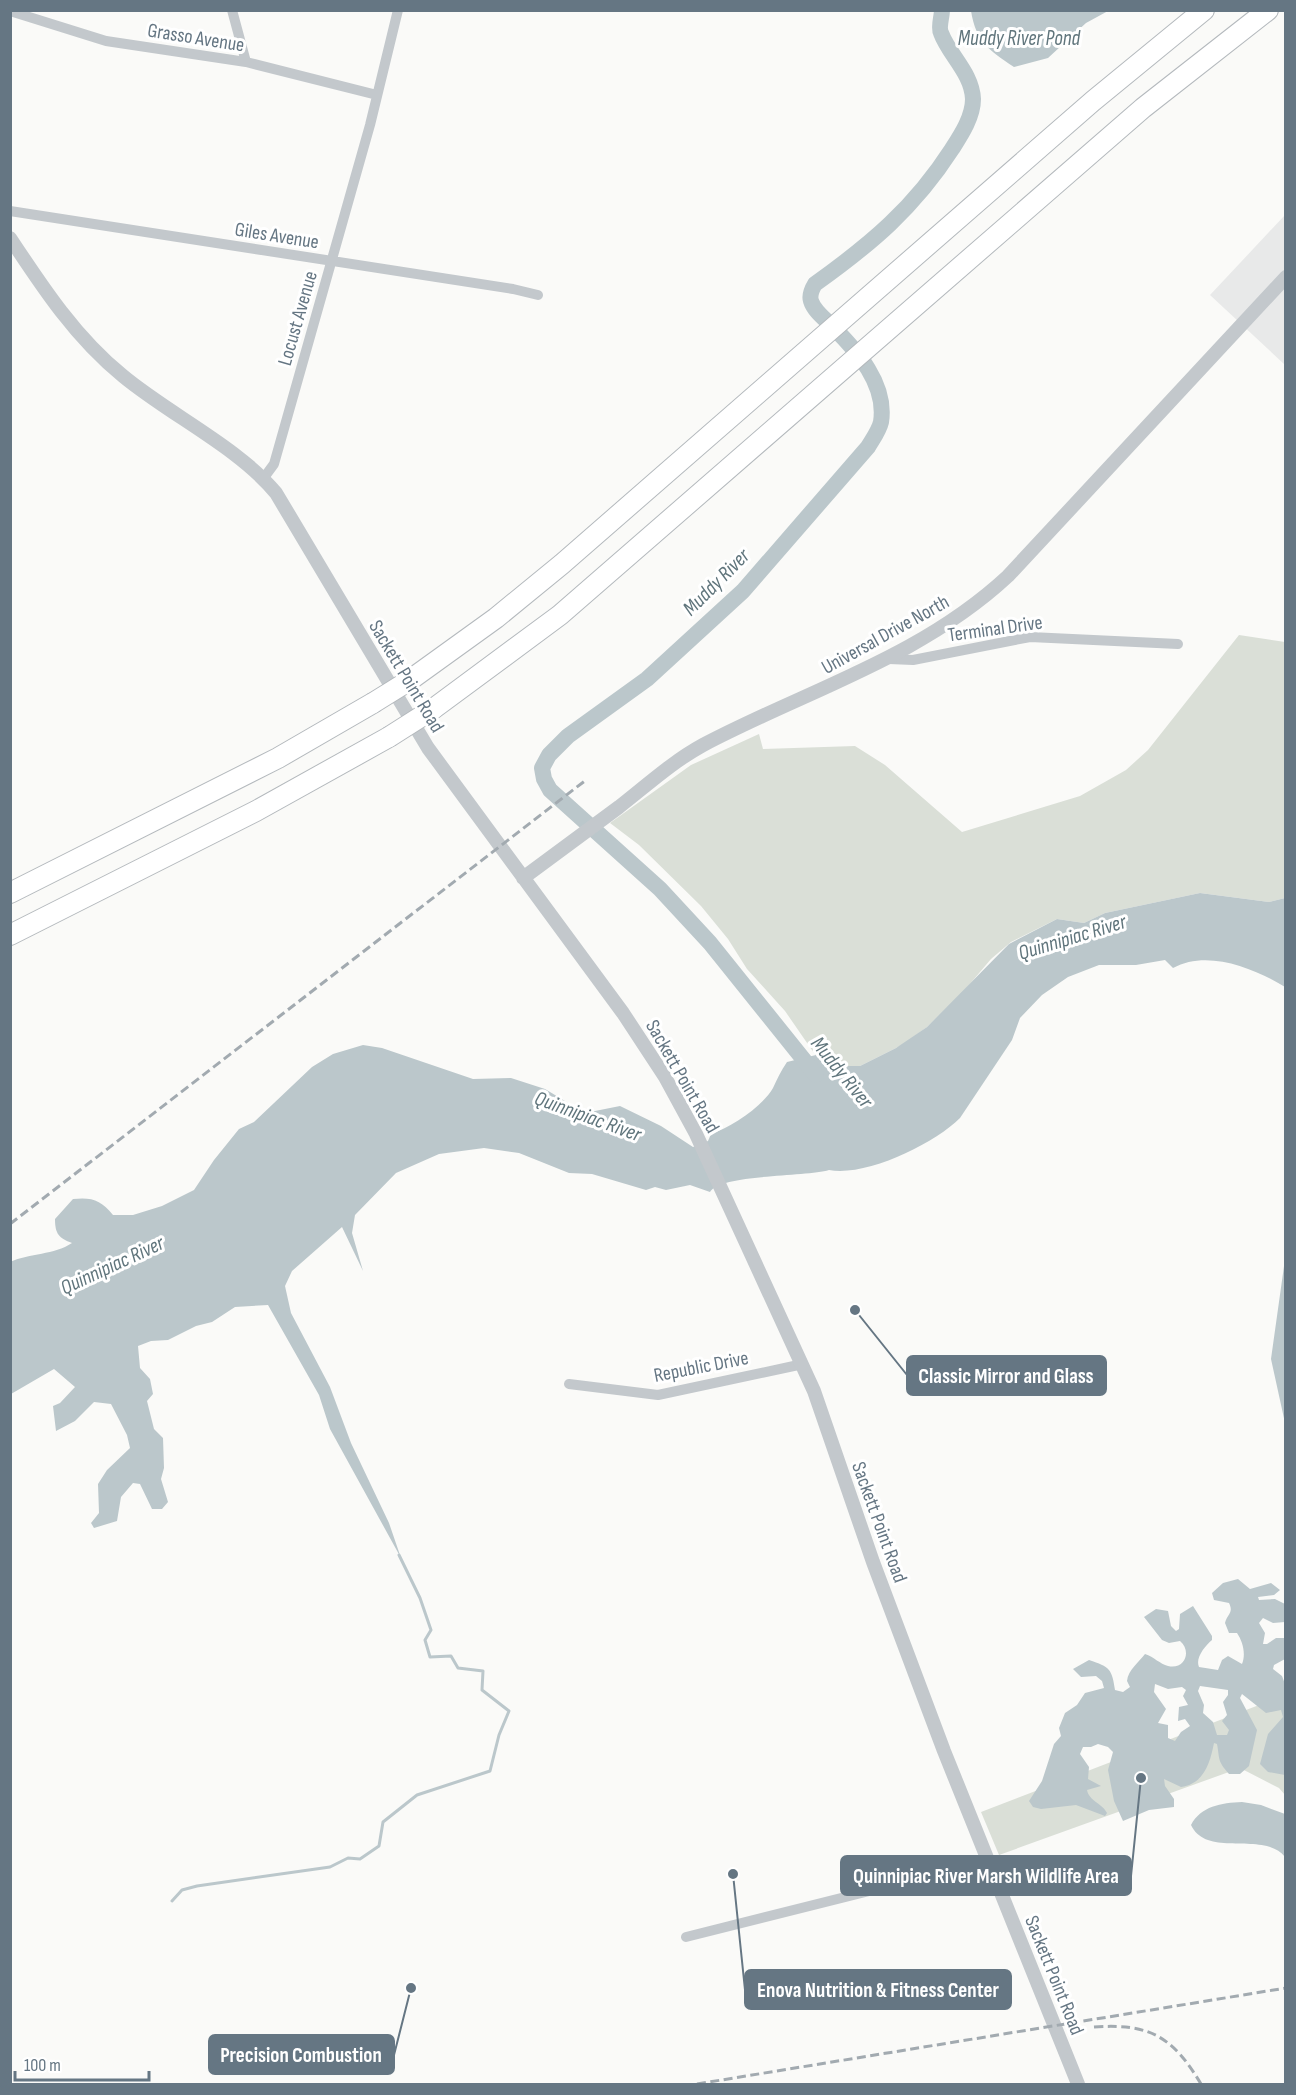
<svg xmlns="http://www.w3.org/2000/svg" width="1296" height="2095" viewBox="0 0 1296 2095" font-family="'Sofia Sans Condensed',sans-serif">
	<rect width="100%" height="100%" fill="#fafaf8"/>
	<path fill="#e8e9e9" d="M1285,215V365L1210,295Z"/>
	<path fill="#dadfd7" d="M1239,635L1285,642V898L1269,902L1200,893L1105,913L1084,923L1057,919L1011,942L991,959L963,992L927,1027L902,1045L860,1066L839,1067L823,1062L814,1053L785,1011L747,969L728,939L701,906L639,845L610,823L691,765L759,734L763,749L855,746L885,765L962,832L1080,796L1126,770L1148,750Z
		M1285,1695V1795L1279,1788L1240,1768L999,1855L981,1812Z"/>
	<path fill="#bbc7cb" fill-rule="evenodd" d="M971,11V10L1108,11L1086,23L1048,58L1014,67C989,50 976,42 971,11Z
		M1200,893L1269,902L1285,898V987C1254,968 1207,949 1173,968L1165,960L1136,965H1099L1068,977L1042,995L1020,1018L1012,1040L960,1118C934,1144 866,1177 829,1170C806,1177 720,1174 710,1192L690,1185L666,1190L655,1187L646,1190L592,1174L569,1173L519,1153L484,1148L439,1154L396,1173L355,1215L352,1233L363,1271L342,1227L292,1271L285,1286L291,1313L330,1387L351,1443L389,1523L401,1558L330,1429L319,1395L268,1305L235,1307L212,1322L196,1326L168,1340L151,1341L138,1346L140,1368L150,1379L153,1394L147,1401L154,1429L163,1438L164,1468L161,1479L168,1502L162,1509H152L140,1484L133,1483L121,1497L117,1521L94,1528L91,1523L99,1513L98,1484L107,1470L130,1448L127,1435L111,1404L94,1402L75,1421L56,1431L53,1406L60,1403L75,1387L54,1369L11,1394L10,1262C30,1253 54,1255 72,1243C59,1238 55,1234 55,1219L73,1199C92,1197 101,1200 113,1215H133L162,1206L194,1190L214,1160L239,1129L254,1122L312,1067L333,1054L363,1045L382,1048L473,1079L511,1078L545,1089L585,1113L620,1106L661,1126L693,1147L708,1141L711,1134C731,1127 762,1107 773,1088C777,1079 781,1071 787,1062L816,1055L823,1062L833,1066H860L896,1048L927,1027L1009,944L1057,919L1084,923L1105,913Z
		M1285,1259V1423L1271,1359Z
		M1238,1579L1250,1589L1271,1583L1280,1590L1274,1595L1258,1597L1259,1600L1275,1599L1285,1604V1622L1273,1623L1263,1618L1259,1623L1265,1633L1263,1644H1267L1276,1638H1285V1659L1274,1665L1273,1669L1282,1676L1285,1684V1775L1268,1772L1260,1764L1268,1734L1283,1717L1281,1710L1266,1713L1242,1694L1240,1698L1257,1730L1249,1766L1240,1774H1229C1217,1760 1220,1760 1217,1744L1214,1743C1210,1763 1204,1784 1181,1787L1164,1779L1165,1786L1174,1799V1807L1149,1810L1123,1821L1114,1801L1108,1770L1113,1752L1108,1747L1098,1744L1091,1747H1083L1080,1754L1089,1767L1088,1779L1101,1786L1087,1790C1089,1801 1102,1803 1107,1813L1105,1816L1076,1805L1041,1809L1033,1807L1029,1801L1042,1781L1054,1744L1061,1736L1059,1728L1065,1713L1077,1705L1085,1693L1104,1688L1102,1681L1096,1676L1081,1677L1073,1669L1089,1660C1110,1667 1112,1669 1115,1690L1123,1692L1130,1687L1127,1681C1128,1670 1139,1662 1145,1654C1154,1657 1160,1664 1168,1666C1185,1670 1192,1651 1180,1641L1169,1643L1162,1640L1144,1617L1156,1609L1168,1611L1171,1626L1176,1631L1179,1629L1180,1614L1193,1606L1212,1636V1640C1205,1646 1195,1658 1199,1667L1218,1670L1222,1660L1228,1656L1242,1664C1246,1654 1243,1642 1237,1633H1229L1225,1623C1227,1614 1234,1613 1229,1603L1214,1600L1212,1593L1223,1583ZM1155,1684L1168,1689L1182,1687L1186,1690L1183,1696L1188,1705L1179,1707L1178,1721L1185,1719L1190,1726L1181,1732L1175,1741L1168,1738V1725L1158,1723L1166,1709L1154,1692ZM1200,1686L1228,1690V1695L1223,1702L1227,1715L1222,1721L1229,1730L1227,1735H1217L1213,1722L1203,1713L1204,1705L1198,1691Z
		M1242,1802L1261,1805L1285,1814V1857C1264,1830 1207,1859 1191,1825C1201,1806 1221,1803 1242,1802Z"/>
	<g fill="none" stroke-linecap="round" stroke-linejoin="round">
		<path stroke="#bbc7cb" stroke-width="3" d="M172,1901L182,1890L197,1886L330,1867L348,1858L360,1859L379,1846L383,1822L417,1795L490,1771L499,1735L509,1711L482,1690L483,1671L458,1668L451,1656L430,1657L425,1640L431,1630L420,1598L399,1555"/>
		<path stroke="#bbc7cb" stroke-width="16" d="M816,1075L710,943L660,889L550,790L544,779L542,768L549,755L568,736L647,679L743,591L868,447C872,440 879,431 881,422C887,384 857,351 832,326C825,319 814,311 811,301C809,295 812,289 815,284C871,244 914,208 952,149C961,135 973,117 973,99C972,73 949,55 941,33C938,27 942,17 942,10"/>
		<defs>
			<path id="motorway" d="M410,680L496,618L562,564L1093,101L1204,10
				M433,709L560,615L1143,108L1268,10
				M10,893L278,758L373,703
				M10,935L256,811L389,737"/>
		</defs>
		<use href="#motorway" stroke="#b4b9bd" stroke-width="22"/>
		<path stroke="#c3c8cc" stroke-width="10" d="M232,10L246,62
			M10,11L106,41L246,62L377,95
			M10,211L513,289L538,295
			M263,479L274,464L370,125L398,10
			M889,659L913,660L1030,637L1178,644
			M569,1384L658,1395L803,1364
			M686,1937L989,1861"/>
		<path stroke="#c3c8cc" stroke-width="14" d="M10,238C43,288 76,338 123,376C170,415 238,447 276,493L428,748L623,1013L665,1077L696,1134L814,1391L873,1562L944,1751L1078,2084
			M523,878C555,854 587,831 619,807C646,786 672,762 703,745C807,690 920,658 1008,576L1286,277"/>
		<use href="#motorway" stroke="#fff" stroke-width="20"/>
		<path stroke="#a2aab0" stroke-width="3" stroke-dasharray="9 4.5" stroke-linecap="butt" d="M10,1224L586,780
			M1094,2027C1150,2023 1173,2037 1201,2084
			M697,2084L1286,1988"/>
		<defs>
			<path id="motorway-bridge" d="M373,703L410,680
				M389,737L433,709"/>
		</defs>
		<use href="#motorway-bridge" stroke="#b4b9bd" stroke-width="22" stroke-linecap="butt"/>
		<use href="#motorway-bridge" stroke="#fff" stroke-width="20"/>
	</g>
	<g text-anchor="middle" stroke-width="6" stroke-linejoin="round" paint-order="stroke">
		<g font-size="20" fill="#657683" stroke="#fff">
			<text transform="translate(196 37) rotate(9)" y="7">Grasso Avenue</text>
			<text transform="translate(277 235) rotate(9)" y="7">Giles Avenue</text>
			<text transform="translate(297 318) rotate(-74)" y="7">Locust Avenue</text>
			<text transform="translate(995 628) rotate(-8)" y="7">Terminal Drive</text>
			<text transform="translate(885 634) rotate(-29)" y="7">Universal Drive North</text>
			<text transform="translate(407 676) rotate(59)" y="7">Sackett Point Road</text>
			<text transform="translate(683 1076) rotate(60)" y="7">Sackett Point Road</text>
			<text transform="translate(701 1366) rotate(-11)" y="7">Republic Drive</text>
			<text transform="translate(880 1522) rotate(70)" y="7">Sackett Point Road</text>
			<text transform="translate(1055 1975) rotate(68)" y="7">Sackett Point Road</text>
		</g>
		<g font-size="21" font-style="italic" fill="#60757c" stroke="#fff">
			<text x="1019" y="45">Muddy River Pond</text>
			<text transform="translate(716 582) rotate(-45)" y="7">Muddy River</text>
			<text transform="translate(1072 937) rotate(-17)" y="7">Quinnipiac River</text>
			<text transform="translate(842 1072) rotate(51)" y="7">Muddy River</text>
			<text transform="translate(588 1116) rotate(20)" y="7">Quinnipiac River</text>
			<text transform="translate(112 1265) rotate(-25)" y="7">Quinnipiac River</text>
		</g>
	</g>
	<path fill="none" stroke="#657683" stroke-width="2" d="M855 1310L907 1375M1141 1778L1131 1876M733 1874L745 1990M411 1988L394 2055"/>
	<g fill="#657683" stroke="#fff" stroke-width="2">
		<circle cx="855" cy="1310" r="6"/>
		<circle cx="1141" cy="1778" r="6"/>
		<circle cx="733" cy="1874" r="6"/>
		<circle cx="411" cy="1988" r="6"/>
	</g>
	<g fill="#657683" stroke="#657683" stroke-width="2">
		<rect x="907" y="1356" width="199" height="39" rx="6"/>
		<rect x="841" y="1856" width="290" height="39" rx="6"/>
		<rect x="745" y="1970" width="266" height="39" rx="6"/>
		<rect x="209" y="2035" width="185" height="39" rx="6"/>
	</g>
	<g font-size="21" text-anchor="middle" font-weight="bold" fill="#fff">
		<text x="1006" y="1383">Classic Mirror and Glass</text>
		<text x="986" y="1883">Quinnipiac River Marsh Wildlife Area</text>
		<text x="878" y="1997">Enova Nutrition &amp; Fitness Center</text>
		<text x="301" y="2062">Precision Combustion</text>
	</g>
	<rect width="1296" height="2095" fill="none" stroke="#657683" stroke-width="24"/>
	<path d="M15 2071v9h134v-9" fill="none" stroke="#657683" stroke-width="3"/>
	<text x="24" y="2071" font-size="18" fill="#657683" stroke="#ffffff" stroke-width="4.5" paint-order="stroke">100 m</text>
</svg>
